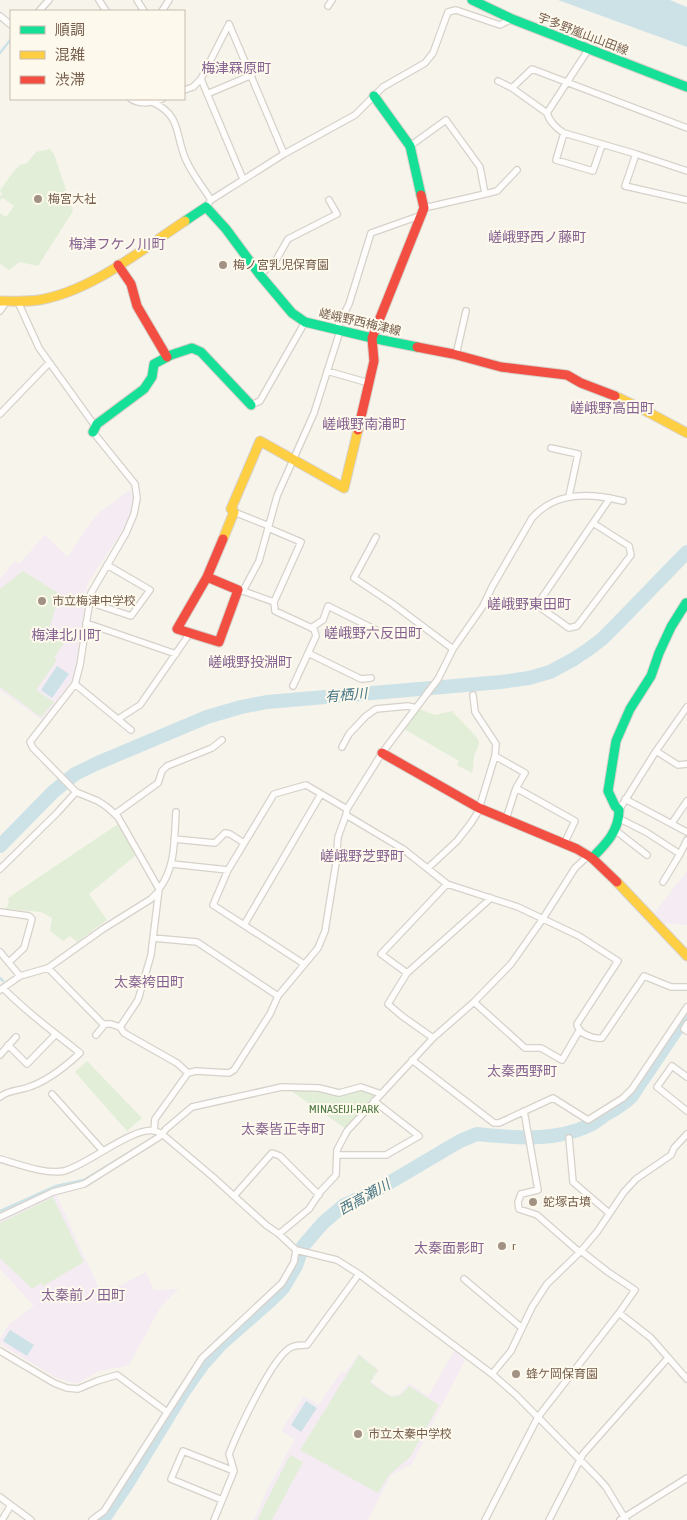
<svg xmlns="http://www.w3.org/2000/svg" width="687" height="1520" viewBox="0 0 687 1520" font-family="'Asap Condensed','Noto Sans JP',sans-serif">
	<rect width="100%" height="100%" fill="#f7f4ec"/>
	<path fill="#f4ebf3" d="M130,490L134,498L132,511L127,523L88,583L85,595V607L81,628L75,673L70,683L42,720L0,690V579L15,561L19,564L45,535L68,557L87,527L100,512Z
		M687,871V925L660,923L653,915Z
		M56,1194L102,1295L146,1272L154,1290L179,1289L167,1300L159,1310L129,1365L121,1367L99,1371L78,1383L69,1382L55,1377L0,1344V1339L9,1324L34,1306L0,1269V1220Z
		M454,1351L465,1360L412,1464L391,1475L368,1520H254L268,1488L295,1439L281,1431L304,1396L318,1405L341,1372L345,1373L359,1354L379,1370L371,1382L391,1396L399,1395L409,1383L428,1396Z"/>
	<path fill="#e2eed7" d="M50,149L54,154L73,211L38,266L20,262L9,270L0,264V213L6,217L14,206L3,198L0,200V197L2,194L0,190L14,171L20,165L27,163L36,152Z
		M23,571L64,597L62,602H57L47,636L64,643L54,658L57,660L36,690L54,702L41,717L0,687V589Z
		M419,709L435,715L452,711C457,717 478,737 479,741C479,747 475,752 474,757C473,763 474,766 472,773L457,765L459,761L404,729Z
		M118,824L136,855L89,894L107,920L77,942L70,936L63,941L50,931L52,918L41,912L6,909L9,902L8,898Z
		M87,1061L142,1118L127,1131L75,1072Z
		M287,1088L319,1089L339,1095L361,1089L379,1095L346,1129Z
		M53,1197L84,1262L43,1286L41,1283L32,1289L0,1258V1223Z
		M359,1355L378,1370L370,1382C387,1394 393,1406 409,1386L439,1405L410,1457L389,1475L378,1493L300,1450Z
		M290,1455L303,1462L272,1520H257Z"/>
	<path fill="#cde2e7" d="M558,0H670L687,7V47Z
		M57,666L69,674L52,698L41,690Z
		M10,1330L34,1345L27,1356L3,1341Z
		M306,1401L317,1408L301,1432L291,1425Z"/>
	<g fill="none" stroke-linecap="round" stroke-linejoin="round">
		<path stroke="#cde2e7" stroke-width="2.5" d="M0,53L11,39
			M0,978L3,981
			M194,1104L223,1097
			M0,1211L56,1186L84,1180L140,1146"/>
		<path stroke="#cde2e7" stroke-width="14" d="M0,846L53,792L75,774L100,762L207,717L241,707L267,702L501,682L529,678L550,672L574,659L589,649L602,639L618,623L687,552
			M100,1520L106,1515L127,1484L182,1394L203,1364L221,1344L271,1300L283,1288L296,1266L303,1246L323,1223L344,1205L377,1190L460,1141L477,1134C515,1138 557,1142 592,1124C597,1121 601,1118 605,1115C614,1110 623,1105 631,1097L687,1014"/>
		<defs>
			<path id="street" d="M99,0L106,11
				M137,0L144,11
				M328,6L332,0
				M39,11L49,0
				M162,11L169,0
				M0,16L11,25
				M229,24L284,154
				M201,79L243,179
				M498,81L512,88L547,113C549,121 557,129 564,133L636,154L687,171
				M512,88L532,69L687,128
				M184,90L193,87L201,79L229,24
				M207,94L252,75
				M131,99C141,105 151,103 162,99
				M152,102C182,115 175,136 186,160C192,174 203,187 211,200
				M547,113L588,50
				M564,133L556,160L593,171L602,145
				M410,146L446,120L480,167L485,194L424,208
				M636,154L625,186L687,200
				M485,194L497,191L517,170
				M206,207L211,200L284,154L355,115L383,87L425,63L433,53L448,12L456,10L500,25L512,19
				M260,275L276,260L288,239L337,214L329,200
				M18,302L39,348L95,426
				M0,311L7,301
				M336,330L349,304L371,233L422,215
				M456,355L466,311
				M327,371L369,383
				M251,405L260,401L305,322
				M0,414L49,363
				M93,432L135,484L137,498L134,514L126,533L91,593L80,665L75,684L30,742L33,748L76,792L98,801L107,807L118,817L159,889
				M551,448L578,454L569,496
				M234,512L269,526
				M593,523L629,546L631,555L577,626L569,628L541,608L539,602L610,498
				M268,528L301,542L274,602L275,611L314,629L316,636L293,686
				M376,537L354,578L393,604L453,649
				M238,590L243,591L259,561L277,496L314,413L340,331
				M243,591L274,602
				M89,602L131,616L150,590L107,565
				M86,623L176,654
				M311,628L323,620L328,606L388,636
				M308,653L361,679L371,678
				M75,684L131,730
				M118,719L140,705L190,633
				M342,747L349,734L366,716L376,709L408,706L416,708
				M656,751L678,765L687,764
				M495,756L525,773L516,788L506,819
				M516,788L575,821L564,844
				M625,799L687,832
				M619,810L656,751L687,707
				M176,812C174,840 176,867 159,889L151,955L138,1000L120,1027L124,1033L177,1063L188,1073
				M115,814L158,783L162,771L167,766L212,748L222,740
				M346,815L403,849L447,884L518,907L579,936L618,961L577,1024C578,1034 593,1039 602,1038L644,976L671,987H687
				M620,819L646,832L680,854
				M672,823L687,801
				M615,830L647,855
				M174,839L215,843L225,833L230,834L244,843
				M172,864L228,870
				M428,868L457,841L471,823L478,812L495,756L496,744L475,712L473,695
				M0,869L57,813L76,792
				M663,882L680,854L687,840
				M0,912L29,916L32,919L24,948L9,962
				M244,925L321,794
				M153,938L197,942L278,996
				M0,952L20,976
				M304,964L213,905L228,870L274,794L306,785L347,809
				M48,968L104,1025
				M407,973L381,954L447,884
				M0,990L20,976L48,968L103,929L151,899L158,892
				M474,1002L525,1048H541L562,1060L579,1031
				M687,1024L684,1029L687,1031
				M96,1035L105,1024H111L120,1027
				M433,1038L402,1016L388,1004L407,973L491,898
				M8,1045L27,1064L56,1034
				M0,1055L16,1037
				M412,1060L494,1123H499L553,1098L588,1120L623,1098L632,1089L687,1007
				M687,1077L672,1066L657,1087L687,1111
				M52,1094L103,1151
				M0,1097C8,1090 17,1091 26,1088C47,1082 65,1067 80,1053C54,1032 27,1013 3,988
				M154,1131L155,1119L188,1073L196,1071L229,1073L234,1070L270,1014L278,996L318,948L325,931L336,863L338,837L346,815L347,809L382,753L438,679L453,649L483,606L492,587L532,518C556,491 590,493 623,501
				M569,1138L573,1182L609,1213
				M337,1155H386L419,1136L374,1101
				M0,1159C18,1164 46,1175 64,1171C88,1165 133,1126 155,1131C156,1131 162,1134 162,1134L213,1177L266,1225L279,1234L296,1250L337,1260L359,1274L492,1374L516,1395L598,1478L606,1487L626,1520
				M234,1196L272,1153L280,1156L319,1195
				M0,1217L53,1192L84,1184L159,1137L166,1129L192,1107L282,1087L319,1088L339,1093L361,1087L381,1094
				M279,1234L309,1209L321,1191L336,1175L337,1150L347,1131L433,1038L474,1002L511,964L542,920L575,868L588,856
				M464,1279L522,1328
				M619,1313L651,1338L687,1379
				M0,1351L54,1383L67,1388L78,1389L97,1381L117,1375L167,1412
				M492,1374L511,1351L532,1307L547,1284L581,1251L597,1232L624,1192L636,1179L671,1155L674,1148L687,1134
				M0,1497L31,1520
				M222,1500L171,1479L183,1451L234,1471
				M2,1520L11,1505
				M92,1520L104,1511L202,1358L282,1283L294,1262L296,1250
				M214,1520L234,1471L229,1454C237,1434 273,1354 292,1347C296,1345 302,1345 307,1345L359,1274
				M485,1520L538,1417L619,1313L635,1290L608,1272L581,1251L577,1250L537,1215L519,1209L518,1202L521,1194L538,1190L524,1111
				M549,1520L583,1454L668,1358
				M620,1520L687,1478"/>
			<path id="fast" d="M472,0L512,19L687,87
				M374,96L410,146L421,195
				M185,221L206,207L226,229L260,275L292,313L305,322L372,338L417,347
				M93,432L97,424L144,389L152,377L154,364L171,355L192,348L201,352L251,405
				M592,858C606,844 619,831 619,810L615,806L608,791L616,741L630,709L651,676L659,653L671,627L686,603"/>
			<path id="slow" d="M0,301C13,301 26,302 39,300C92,291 141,250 185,221
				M615,396L646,411L687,433
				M223,539L234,512L231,509L260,441L344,488L358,430
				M617,882L687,956"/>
			<path id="jam" d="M118,265L131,284L137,306L167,357
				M417,347L453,354L501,367L567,375L581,383L615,396
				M358,430L374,361L372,338L424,208L421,195
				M207,577L238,590L219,642L177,629L207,577L223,539
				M382,753L479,808L577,849L592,858L617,882"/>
		</defs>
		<use href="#street" stroke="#d6d1ca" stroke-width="8"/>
		<use href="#fast" stroke="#d7d1c9" stroke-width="11"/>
		<use href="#slow" stroke="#d7d1c9" stroke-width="11"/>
		<use href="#jam" stroke="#d7d1c9" stroke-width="11"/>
		<use href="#street" stroke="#fefdfc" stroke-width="5.5"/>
		<use href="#fast" stroke="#16e098" stroke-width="9"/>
		<use href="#slow" stroke="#ffcf43" stroke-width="9"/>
		<use href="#jam" stroke="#f24e42" stroke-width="9"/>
	</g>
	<g fill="#a29284" stroke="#fef9ed" stroke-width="2">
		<circle cx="38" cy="199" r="5"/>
		<circle cx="223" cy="265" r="5"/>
		<circle cx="42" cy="601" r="5"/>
		<circle cx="533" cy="1202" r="5"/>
		<circle cx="502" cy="1246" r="5"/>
		<circle cx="516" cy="1374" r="5"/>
		<circle cx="358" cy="1434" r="5"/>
	</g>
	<g text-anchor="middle" stroke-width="4" stroke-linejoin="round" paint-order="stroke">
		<g font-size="12" fill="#755e4c" stroke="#fef9ed">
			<text transform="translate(583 34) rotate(21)" y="4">宇多野嵐山山田線</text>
			<text transform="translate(360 322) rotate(13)" y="4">嵯峨野西梅津線</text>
		</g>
		<g font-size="12" fill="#755e4c" stroke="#fef9ed" text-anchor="start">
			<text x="48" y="203">梅宮大社</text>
			<text x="233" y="269">梅ノ宮乳児保育園</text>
			<text x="52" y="605">市立梅津中学校</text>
			<text x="543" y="1206">蛇塚古墳</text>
			<text x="512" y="1250">r</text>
			<text x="526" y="1378">蜂ケ岡保育園</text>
			<text x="368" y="1438">市立太秦中学校</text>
		</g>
		<g font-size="12" fill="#4f7a44" stroke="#fef9ed">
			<text x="344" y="1113">MINASEIJI-PARK</text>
		</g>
		<g font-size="14" fill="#866391" stroke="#fef9ed">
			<text x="236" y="73">梅津罧原町</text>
			<text x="537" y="242">嵯峨野西ノ藤町</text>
			<text x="117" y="249">梅津フケノ川町</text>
			<text x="612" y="413">嵯峨野高田町</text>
			<text x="364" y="429">嵯峨野南浦町</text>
			<text x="529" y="609">嵯峨野東田町</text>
			<text x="373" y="638">嵯峨野六反田町</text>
			<text x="66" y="640">梅津北川町</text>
			<text x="250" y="667">嵯峨野投淵町</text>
			<text x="362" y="861">嵯峨野芝野町</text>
			<text x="149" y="987">太秦袴田町</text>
			<text x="522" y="1076">太秦西野町</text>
			<text x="283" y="1134">太秦皆正寺町</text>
			<text x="449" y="1253">太秦面影町</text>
			<text x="83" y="1300">太秦前ノ田町</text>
		</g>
		<g font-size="14" font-style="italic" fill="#467687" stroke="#fef9ed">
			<text transform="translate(346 695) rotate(-5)" y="5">有栖川</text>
			<text transform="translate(364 1197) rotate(-29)" y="5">西高瀬川</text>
		</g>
	</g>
	<rect x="10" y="10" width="175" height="90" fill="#fef9ed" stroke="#c7bbad"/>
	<rect x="20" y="26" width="25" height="8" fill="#16e098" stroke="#c7bbad"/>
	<text x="55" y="35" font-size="15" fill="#755e4c">順調</text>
	<rect x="20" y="51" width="25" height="8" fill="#ffcf43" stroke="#c7bbad"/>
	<text x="55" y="60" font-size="15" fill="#755e4c">混雑</text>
	<rect x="20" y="76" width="25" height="8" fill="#f24e42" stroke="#c7bbad"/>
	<text x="55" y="85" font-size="15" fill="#755e4c">渋滞</text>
</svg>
